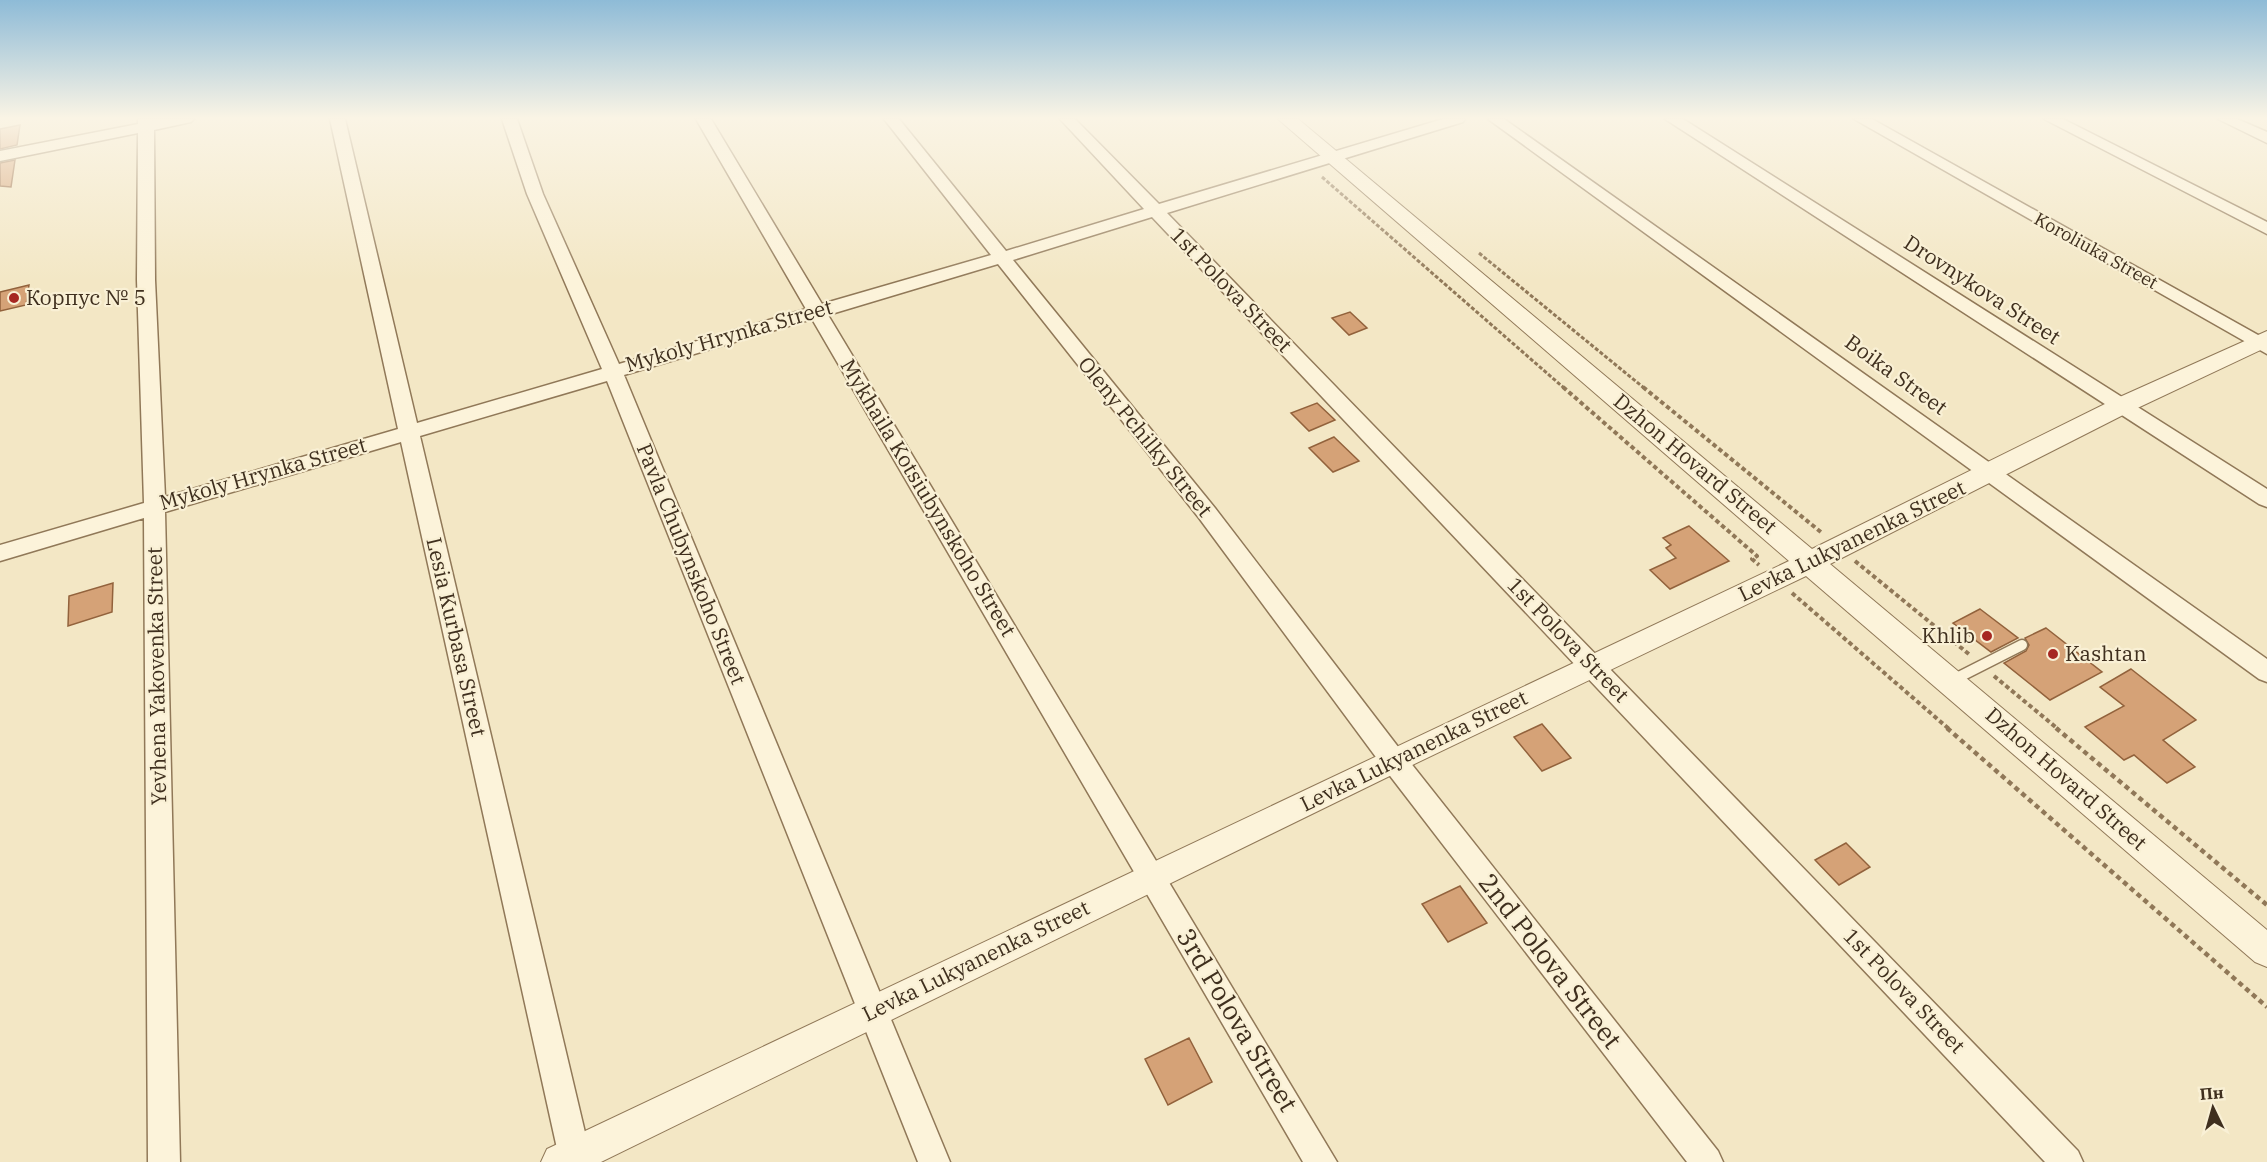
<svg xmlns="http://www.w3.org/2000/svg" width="2267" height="1162" viewBox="0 0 2267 1162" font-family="'IBM Plex Serif',serif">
	<rect width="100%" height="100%" fill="#f3e7c5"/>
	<path fill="#d5a277" stroke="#92623c" stroke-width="1.5" d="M20,125L17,145L0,149V129Z
		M15,160L11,187L0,186V163Z
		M29,285L26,305L0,311V292Z
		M1350,312L1367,328L1349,335L1332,318Z
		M1317,403L1335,420L1309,431L1291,413Z
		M1334,437L1359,461L1333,472L1309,448Z
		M1689,526L1729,561L1670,589L1650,570L1676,558L1666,548L1671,545L1663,538Z
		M113,583L112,612L68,626L69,596Z
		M1980,609L2018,638L1991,652L1953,623Z
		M2046,628L2102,672L2050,700L2004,663L2026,651L2029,645L2025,638Z
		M2131,669L2196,720L2163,740L2195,767L2167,783L2134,755L2124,760L2085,727L2124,706L2100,687Z
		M1542,724L1571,758L1542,771L1514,737Z
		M1846,843L1870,867L1839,885L1815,860Z
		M1460,886L1487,923L1448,942L1422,904Z
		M1189,1038L1212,1082L1168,1105L1145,1059Z"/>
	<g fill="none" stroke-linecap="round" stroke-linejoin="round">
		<defs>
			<path id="service" d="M1951,681L2022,645"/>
			<path id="minor" d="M138,119H194L191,122L154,130L155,280L165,497L398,429L330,119H345L417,423L602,369L527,194L502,119H517L543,194L619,364L806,309L696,119H711L822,304L991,255L884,119H899L1006,251L1144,209L1060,119H1075L1159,204L1443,119H1465L1463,122L1167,213L2078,1151L2083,1162H2045L1152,217L1013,260L1215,508L1402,752L1718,1151L1723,1162H1687L1384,768L1199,518L998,264L828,315L1337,1162H1303L812,319L624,375L950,1162H918L607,381L420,436L592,1162H560L401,442L165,512L180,1162H148L144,518L0,561V545L144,503L137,280L138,133L0,161V151L138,124Z
				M1488,119H1504L2267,659V682L2259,679Z
				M1665,119H1683L2267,489V507L2259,504Z
				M1854,119H1872L2267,340V354Z
				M2044,119H2063L2267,222V234Z
				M2218,119H2237L2267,132V143Z"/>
			<path id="tertiary" d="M1278,119H1298L1812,549L2113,400L2267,331V347L2129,412L1830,564L2267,930V967L2255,962L1806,576L1404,769L601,1162H541L547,1149L1789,561Z"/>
		</defs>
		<use href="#service" stroke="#907858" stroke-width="13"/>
		<use href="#minor" stroke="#907858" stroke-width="3"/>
		<use href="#tertiary" stroke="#907858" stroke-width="2"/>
		<path stroke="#907858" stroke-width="3" stroke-dasharray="4 2" stroke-linecap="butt" d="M1322,177L1564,388
			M1479,253L1644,388"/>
		<path stroke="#907858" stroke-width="4" stroke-dasharray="4.5 3" stroke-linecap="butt" d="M1563,387L1757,556L1752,559L1759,565
			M1643,387L1822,533
			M1855,561L1970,655
			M1792,593L1949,729
			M1994,676L2058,729"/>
		<path stroke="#907858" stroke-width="4.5" stroke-dasharray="5 4" stroke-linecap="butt" d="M1947,728L2267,1007
			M2056,728L2267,905"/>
		<use href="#service" stroke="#fcf3da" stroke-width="10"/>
		<use href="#minor" fill="#fcf3da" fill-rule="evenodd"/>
		<use href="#tertiary" fill="#fcf3da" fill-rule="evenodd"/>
	</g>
	<linearGradient id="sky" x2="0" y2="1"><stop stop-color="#8ebbd7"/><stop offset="0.42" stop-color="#faf4e5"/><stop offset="1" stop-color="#faf4e5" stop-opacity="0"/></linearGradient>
	<rect width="2267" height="281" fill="url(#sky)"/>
	<g fill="#a62722" stroke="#f9f0d5" stroke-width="2">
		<circle cx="14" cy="298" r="6"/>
		<circle cx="1987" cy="636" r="6"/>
		<circle cx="2053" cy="654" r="6"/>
	</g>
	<g text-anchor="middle" stroke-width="4.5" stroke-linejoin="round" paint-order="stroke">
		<g font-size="18" fill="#3f2f1e" stroke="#f9f0d5">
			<text transform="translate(2096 251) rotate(29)" y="6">Koroliuka Street</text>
		</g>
		<g font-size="21" fill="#3f2f1e" stroke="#f9f0d5">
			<text transform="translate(1231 290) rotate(46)" y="7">1st Polova Street</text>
			<text transform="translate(1982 290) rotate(33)" y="7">Drovnykova Street</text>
			<text transform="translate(729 336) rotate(-16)" y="7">Mykoly Hrynka Street</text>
			<text transform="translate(1896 375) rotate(36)" y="7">Boika Street</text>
			<text transform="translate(1145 437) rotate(51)" y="7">Oleny Pchilky Street</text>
			<text transform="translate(1695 464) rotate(40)" y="7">Dzhon Hovard Street</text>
			<text transform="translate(263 474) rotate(-16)" y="7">Mykoly Hrynka Street</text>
			<text transform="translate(928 498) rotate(59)" y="7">Mykhaila Kotsiubynskoho Street</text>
			<text transform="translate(1852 541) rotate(-26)" y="7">Levka Lukyanenka Street</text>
			<text transform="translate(691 564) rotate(68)" y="7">Pavla Chubynskoho Street</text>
			<text transform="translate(456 637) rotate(77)" y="7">Lesia Kurbasa Street</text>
			<text transform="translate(1568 640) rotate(46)" y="7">1st Polova Street</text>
			<text transform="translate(157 676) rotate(-91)" y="7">Yevhena Yakovenka Street</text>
			<text transform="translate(1414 751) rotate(-26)" y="7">Levka Lukyanenka Street</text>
			<text transform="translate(2066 779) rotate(41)" y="7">Dzhon Hovard Street</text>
			<text transform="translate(976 961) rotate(-26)" y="7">Levka Lukyanenka Street</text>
			<text transform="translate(1904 991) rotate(46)" y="7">1st Polova Street</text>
		</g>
		<g font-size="21" fill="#3f2f1e" stroke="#f9f0d5" text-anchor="start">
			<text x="26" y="305">Корпус № 5</text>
			<text x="1975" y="643" text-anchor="end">Khlib</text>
			<text x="2065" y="661">Kashtan</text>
		</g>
		<g font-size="26" fill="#3f2f1e" stroke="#f9f0d5">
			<text transform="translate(1550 961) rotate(52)" y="9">2nd Polova Street</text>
			<text transform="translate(1237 1020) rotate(59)" y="9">3rd Polova Street</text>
		</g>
	</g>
	<g transform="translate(2213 1108) rotate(355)" stroke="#f9f0d5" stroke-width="4.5" paint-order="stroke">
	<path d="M0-4.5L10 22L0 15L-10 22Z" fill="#3f2f1e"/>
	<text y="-9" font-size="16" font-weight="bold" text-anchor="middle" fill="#3f2f1e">Пн</text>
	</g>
</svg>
